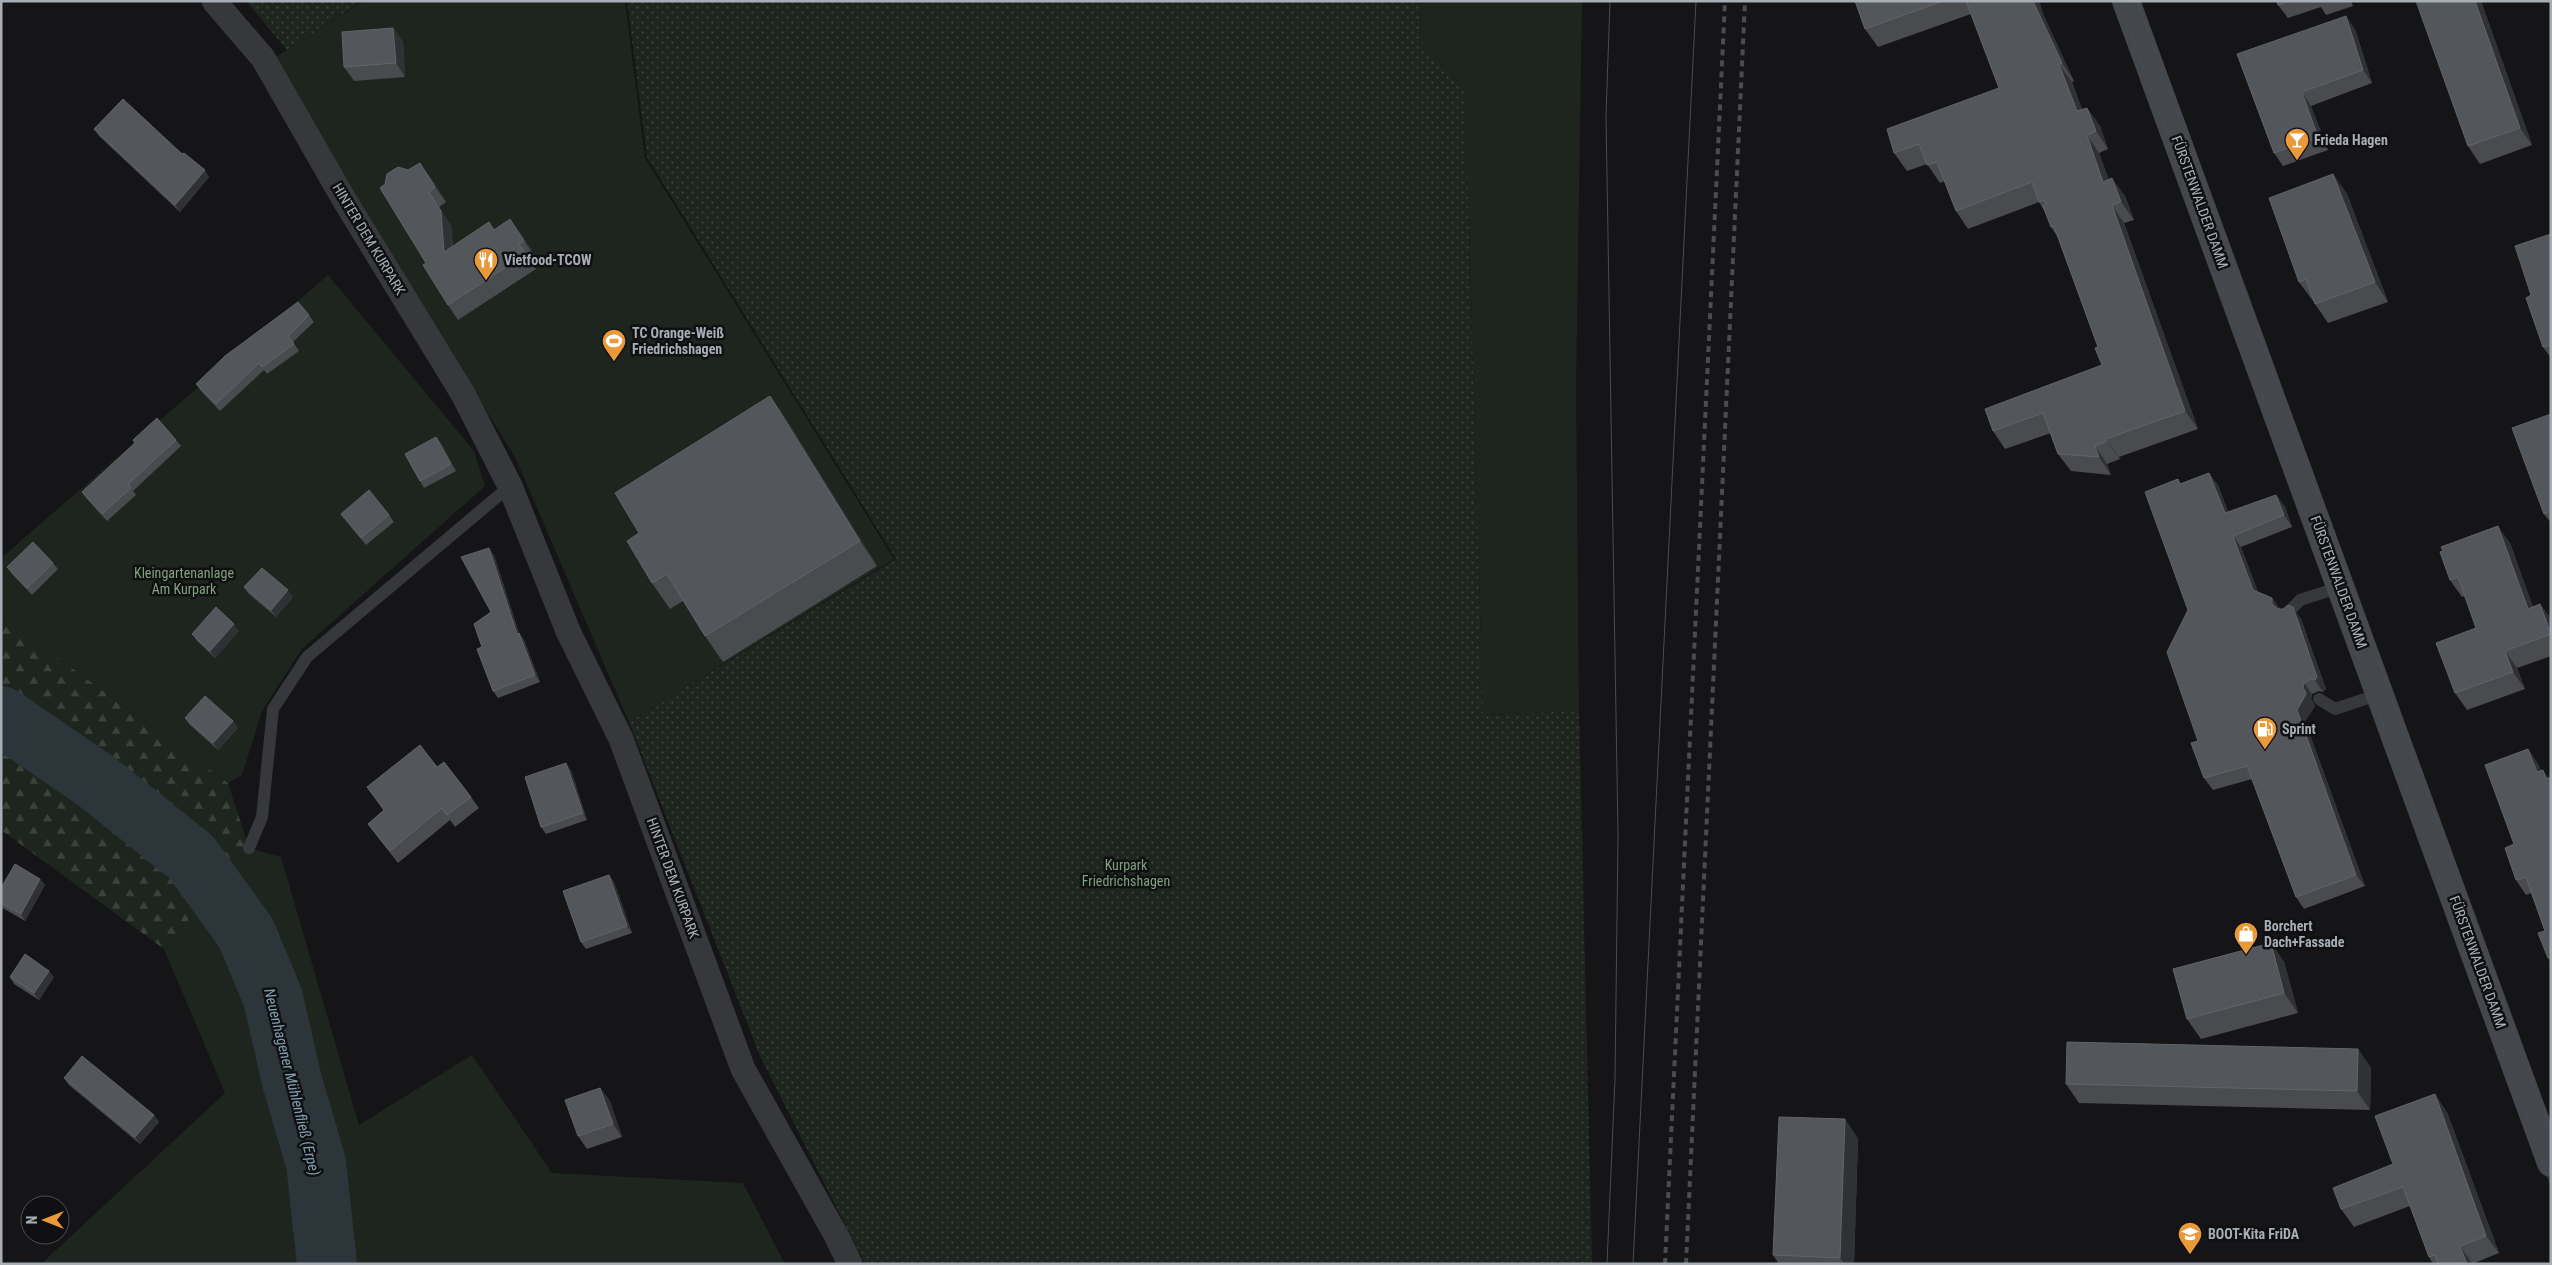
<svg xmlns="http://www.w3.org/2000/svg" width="2552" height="1265" viewBox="0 0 2552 1265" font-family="'Roboto Condensed',sans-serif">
	<defs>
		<pattern id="forest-firs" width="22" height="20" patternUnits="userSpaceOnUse" patternTransform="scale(1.25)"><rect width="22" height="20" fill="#1d251e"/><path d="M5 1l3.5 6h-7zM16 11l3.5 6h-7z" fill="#3b423c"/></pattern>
		<pattern id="park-dots" width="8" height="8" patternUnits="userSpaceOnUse" patternTransform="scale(1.25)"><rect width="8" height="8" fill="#1d251e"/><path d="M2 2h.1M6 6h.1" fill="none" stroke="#3b423c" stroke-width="1.8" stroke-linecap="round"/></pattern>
	</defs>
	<rect width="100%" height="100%" fill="#151517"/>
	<path fill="#1d251e" d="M368,1H625L645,158L894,559L629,722L515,457L398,268L276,57L360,3Z
		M1421,1H1582L1576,389L1579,711L1483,715L1465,90L1420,40Z
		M328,275L474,451L485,486L302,649L262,711L242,775L228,783L1,616V558Z
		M249,848L281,857L359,1125L472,1055L552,1173L743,1183L785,1264H41L225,1093L164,949Z"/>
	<path fill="url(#forest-firs)" d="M1,616L228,783L249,848L164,949L1,830Z"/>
	<path fill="url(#park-dots)" d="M246,1H362L287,50Z
		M627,1H1421L1420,40L1465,90L1483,715L1579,711L1592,1264H865L760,1056L629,722L896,559L647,157Z"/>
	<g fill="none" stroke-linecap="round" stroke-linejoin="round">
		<path stroke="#2c363a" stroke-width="60" d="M1,716L96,781L191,857L246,933L273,998L292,1081L316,1163L327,1264"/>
		<path stroke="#36383c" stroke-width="12" d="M2288,613L2300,600L2341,587
			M2319,699L2335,709L2380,694
			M249,848L262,817L273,709L307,657L510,486"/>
		<path stroke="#36383c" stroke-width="25" d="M214,1L263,58L345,201L463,394L510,486L568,631L621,739L743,1069L837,1237L850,1264"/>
		<path stroke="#44474c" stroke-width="28" d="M2126,1L2551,1163"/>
		<path stroke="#494c51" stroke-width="1" d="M2119,1L2551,1185
			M2137,1L2551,1133
			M1607,1264L1615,1079L1618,834L1606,115L1610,1
			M1633,1264L1696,1"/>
		<path stroke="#494c51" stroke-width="4" stroke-dasharray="6 5" stroke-linecap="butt" d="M1665,1264L1725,1
			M1686,1264L1745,1"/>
	</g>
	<path fill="#494b4f" d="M1855,1H2039L2043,14L2074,81L2072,82L2082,110L2087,108L2100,126L2108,149L2099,153L2109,180L2125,196L2134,220L2124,223L2198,429L2119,457L2120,459L2107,464L2111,475L2071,471L2058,454L2051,433L2005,449L1993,431L2102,365L2098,347L2057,236L2051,227L2045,212L2039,202L1968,229L1956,211L1945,181L1940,183L1927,164L1907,171L1894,153L1999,88L1971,14L1878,47L1865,29Z
		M2277,1H2351L2353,6L2326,15L2321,7L2288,18L2278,5Z
		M2481,1L2532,145L2480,164L2468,146Z
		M393,28L403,42L405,77L354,81L344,67Z
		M2355,29L2372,83L2311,106L2328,150L2283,166L2274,153L2237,54Z
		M94,129L182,154L209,177L180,212L99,136Z
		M2333,174L2347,194L2388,302L2328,323L2315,304L2314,301H2313L2299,282Z
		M431,178L446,202L439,207L451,226L453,246L494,229L521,234L535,256L530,259L536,269L458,320L448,305L385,184Z
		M2551,234V358L2543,347L2531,295Z
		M309,315L314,322L293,342L299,351L267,374L264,370L220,411L201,391L196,384Z
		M770,396L788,422L877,566L723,662L705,636L683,601L670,609L652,583L639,533Z
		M2551,414V523L2544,514Z
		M436,437L441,443L456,471L424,488L420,481Z
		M133,440H176L181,446L133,491L136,495L107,521L87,499L82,492L135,443Z
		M2181,483L2218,485L2228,512L2276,495L2285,507L2292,527L2241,547L2258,592L2272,598L2280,609L2301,619L2326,689L2323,692L2319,691L2312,694L2311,699L2315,706L2305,721L2365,886L2304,909L2296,897L2252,779L2213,790L2204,778L2198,741L2188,610Z
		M341,514L389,515L394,522L366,545Z
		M2510,543L2533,607L2540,604L2551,619V656L2517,668L2525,689L2467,710L2455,693L2476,628L2465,596L2462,597L2450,580Z
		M494,555L519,633L524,640L540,682L498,698L493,691L482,647L491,612Z
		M53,563L58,569L32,595L12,574L7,567Z
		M244,587L293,597L276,617L249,594Z
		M239,631L215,658L197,641L192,634Z
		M185,718L233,721L238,728L218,750L190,725Z
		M2528,749L2538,764L2541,771L2549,778L2551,777V963L2548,958L2545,931L2531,893L2526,895L2516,880L2514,844Z
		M437,767L471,797L479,808L455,827L450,820L398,863L376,835L368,824L384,810L367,787Z
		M571,770L587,820L546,834L541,827Z
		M609,875L614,882L632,933L586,949L581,942Z
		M40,879L45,885L25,921L1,907V888Z
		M2271,943L2284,962L2298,1013L2201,1039L2187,1019Z
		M10,977H54L39,1000L14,984Z
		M2358,1049L2371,1068L2370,1110L2079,1103L2066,1084Z
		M64,1078L154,1115L159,1122L140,1144L69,1085Z
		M600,1088L610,1101L622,1137L587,1149L578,1136Z
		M2447,1112L2499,1253L2472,1264H2433L2429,1257L2410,1206L2354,1227L2341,1209L2393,1164Z
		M1845,1119L1858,1139L1854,1264H1779L1773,1255Z"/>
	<path fill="#303134" d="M2033,1H2039L2043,14L2074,81L2062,63Z
		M2475,1H2481L2532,145L2520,128Z
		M2346,16L2355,29L2372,83L2363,70Z
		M393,28L403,42L405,77L396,63Z
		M2059,64L2072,82L2090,129L2077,111Z
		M2302,92L2311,106L2328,150L2318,137Z
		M2087,108L2100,126L2108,149L2096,131Z
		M2087,135L2099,153L2116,200L2103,182Z
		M420,163L431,178L446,202L435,187Z
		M205,170L209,177L180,212L175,205Z
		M2333,174L2347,194L2388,302L2375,282Z
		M2112,178L2125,196L2134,220L2121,202Z
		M429,192L451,226L454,266L444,252Z
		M2112,205L2124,223L2198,429L2185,411Z
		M510,219L521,234L535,256L524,241Z
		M770,396L788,422L877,566L860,541Z
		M436,437L441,443L456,471L451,464Z
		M2106,439L2119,457L2120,459L2107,441Z
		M2095,446L2107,464L2111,475L2099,457Z
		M2209,473L2218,485L2233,525L2225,513Z
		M2276,495L2285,507L2292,527L2284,515Z
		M2498,526L2510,543L2540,626L2528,609Z
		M2233,536L2241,547L2262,602L2253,590Z
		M489,548L494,555L519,633L524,640L540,682L535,675L517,634Z
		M288,590L293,597L276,617L271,610Z
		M2272,598L2281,610L2280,616L2272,604Z
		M2540,604L2551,619V633Z
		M2293,607L2301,619L2326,689L2323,692L2315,680Z
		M234,624L239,631L215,658L210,651Z
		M2505,651L2517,668L2525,689L2513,672Z
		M2304,683L2312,694L2311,699L2315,706L2305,721L2365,886L2356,875L2297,710Z
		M233,721L238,728L218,750L213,743Z
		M2528,749L2538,764L2547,786L2537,772Z
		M566,763L571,770L587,820L583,813Z
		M2543,770L2551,781L2546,779Z
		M609,875L614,882L632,933L627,926Z
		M40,879L45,885L25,921L21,914Z
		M2271,943L2284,962L2298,1013L2284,993Z
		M49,971L54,977L39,1000L34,993Z
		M2358,1049L2371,1068L2370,1110L2357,1091Z
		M600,1088L610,1101L622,1137L613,1124Z
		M2435,1094L2447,1112L2499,1253L2486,1236Z
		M154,1115L159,1122L140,1144L135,1137Z
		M1845,1119L1858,1139L1854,1264H1844L1840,1258Z
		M2460,1246L2472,1263V1264H2467Z"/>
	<path fill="#53565a" stroke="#616468" d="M1855,1H1943L1865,29Z
		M1966,1H2033L2062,63L2059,64L2077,111L2087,108L2096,131L2087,135L2103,182L2112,178L2121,202L2112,205L2185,411L2106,439L2107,441L2095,446L2099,457L2058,454L2043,413L1993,431L1985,409L2102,365L2095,348L2098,347L2054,226L2051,227L2043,206L2046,205L2044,200L2039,202L2032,182L1956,211L1937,162L1927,165L1919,144L1894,153L1887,129L1999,88Z
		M2277,1H2289L2278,5Z
		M2416,1H2475L2520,128L2468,146Z
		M2346,16L2363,70L2302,92L2318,137L2274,153L2237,54Z
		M393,28L396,63L344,67L342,32Z
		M123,99L182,154L184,153L205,170L175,205L94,129Z
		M420,163L435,187L429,192L441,211L444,252L489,222L494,230L510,219L524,241L519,244L526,254L448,305L423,265L426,263L380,188L385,184L387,174L398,167L408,170Z
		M2333,174L2375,282L2315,304L2306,279L2299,282L2269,198Z
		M2551,234V345L2543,347L2526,298L2531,295L2515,246Z
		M298,302L309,315L288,336L294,344L262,367L259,363L216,404L196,384L225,356Z
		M770,396L860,541L705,636L667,574L652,583L627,541L639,533L615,493Z
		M2551,414V511L2544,514L2512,428Z
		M157,418L176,440L128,484L131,488L102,514L82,492L135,443L133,440Z
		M436,437L451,464L420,481L405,454Z
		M2209,473L2225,513L2276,495L2284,515L2233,536L2253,590L2272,598V604L2278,609H2283L2288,605L2293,607L2317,677L2315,680L2311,679L2304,683L2303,687L2306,694L2297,710L2356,875L2296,897L2247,766L2204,778L2191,743L2198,741L2167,652L2188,610L2145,492L2178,479L2180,484Z
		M369,490L389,515L361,538L341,514Z
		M2498,526L2528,609L2540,604L2551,634L2505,651L2513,672L2455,693L2436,643L2476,628L2458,577L2450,580L2440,552L2443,551L2441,547Z
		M33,542L53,563L27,588L7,567Z
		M489,548L517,634L519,633L535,675L493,691L477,649L482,647L474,624L491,612L461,557Z
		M262,568L288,590L271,610L244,587Z
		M216,607L234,624L210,651L192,634Z
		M205,696L233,721L213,743L185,718Z
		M420,745L437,767L444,762L471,797L447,815L442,808L390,851L368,824L384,810L367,787Z
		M2528,749L2537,772L2543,770L2546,779L2551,777V957L2548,958L2538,933L2545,931L2526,877L2516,880L2505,848L2514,844L2485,765Z
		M566,763L583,813L541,827L525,777Z
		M15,864L40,879L21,914L1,903V888Z
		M609,875L627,926L581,942L563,891Z
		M2271,943L2284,993L2187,1019L2173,969Z
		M25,954L49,971L34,993L10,977Z
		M2067,1042L2358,1049L2357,1091L2066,1084Z
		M82,1056L154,1115L135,1137L64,1078Z
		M600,1088L613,1124L578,1136L565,1100Z
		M2435,1094L2486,1236L2460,1246L2467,1264H2438L2435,1255L2429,1257L2403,1187L2341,1209L2333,1188L2393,1164L2375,1116Z
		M1779,1117L1845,1119L1840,1258L1773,1255Z"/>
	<defs>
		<symbol id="bar-pin" viewBox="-11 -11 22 30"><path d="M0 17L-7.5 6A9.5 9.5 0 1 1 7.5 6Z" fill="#ea993a" stroke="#101012"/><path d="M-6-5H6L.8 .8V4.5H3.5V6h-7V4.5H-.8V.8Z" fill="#fff"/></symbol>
		<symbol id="restaurant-pin" viewBox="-11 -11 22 30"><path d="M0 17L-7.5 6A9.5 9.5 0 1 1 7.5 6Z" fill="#ea993a" stroke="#101012"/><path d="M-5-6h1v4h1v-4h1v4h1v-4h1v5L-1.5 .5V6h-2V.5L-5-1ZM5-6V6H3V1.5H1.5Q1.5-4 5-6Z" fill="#fff"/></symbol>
		<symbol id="stadium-pin" viewBox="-11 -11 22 30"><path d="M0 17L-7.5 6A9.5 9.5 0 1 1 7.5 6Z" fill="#ea993a" stroke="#101012"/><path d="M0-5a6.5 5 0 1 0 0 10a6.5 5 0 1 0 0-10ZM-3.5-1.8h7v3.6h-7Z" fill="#fff"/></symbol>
		<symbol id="fuel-pin" viewBox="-11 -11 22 30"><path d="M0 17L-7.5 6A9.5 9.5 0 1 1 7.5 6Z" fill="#ea993a" stroke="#101012"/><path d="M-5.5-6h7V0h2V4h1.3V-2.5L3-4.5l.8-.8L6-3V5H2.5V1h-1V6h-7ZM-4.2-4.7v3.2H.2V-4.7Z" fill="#fff"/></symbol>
		<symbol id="shop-pin" viewBox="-11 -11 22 30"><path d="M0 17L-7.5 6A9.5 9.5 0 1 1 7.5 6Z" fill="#ea993a" stroke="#101012"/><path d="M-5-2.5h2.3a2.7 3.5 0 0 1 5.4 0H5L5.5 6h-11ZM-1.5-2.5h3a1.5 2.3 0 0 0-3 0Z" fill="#fff"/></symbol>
		<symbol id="school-pin" viewBox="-11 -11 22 30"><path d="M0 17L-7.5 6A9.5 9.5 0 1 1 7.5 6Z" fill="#ea993a" stroke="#101012"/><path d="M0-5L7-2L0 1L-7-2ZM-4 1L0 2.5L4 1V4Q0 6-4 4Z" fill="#fff"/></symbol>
	</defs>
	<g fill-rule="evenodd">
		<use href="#bar-pin" x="2283" y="126" width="28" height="38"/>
		<use href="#restaurant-pin" x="472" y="246" width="28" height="38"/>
		<use href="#stadium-pin" x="600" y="327" width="28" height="38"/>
		<use href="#fuel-pin" x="2251" y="715" width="28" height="38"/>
		<use href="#shop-pin" x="2232" y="920" width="28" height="38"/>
		<use href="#school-pin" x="2176" y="1220" width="28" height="38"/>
	</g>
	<g text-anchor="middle" stroke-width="5" stroke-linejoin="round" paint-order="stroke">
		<g font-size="14" font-weight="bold" fill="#a8aeb6" stroke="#101012" text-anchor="start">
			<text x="2314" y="145">Frieda Hagen</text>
			<text x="504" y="265">Vietfood-TCOW</text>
			<text x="632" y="338">TC Orange-Weiß<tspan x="632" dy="16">Friedrichshagen</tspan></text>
			<text x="2282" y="734">Sprint</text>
			<text x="2264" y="931">Borchert<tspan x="2264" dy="16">Dach+Fassade</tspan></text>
			<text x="2208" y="1239">BOOT-Kita FriDA</text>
		</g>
		<g font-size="14" fill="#a8aeb6" stroke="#101012">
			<text transform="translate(2200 202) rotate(70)" y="5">FÜRSTENWALDER DAMM</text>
			<text transform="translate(369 239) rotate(59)" y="5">HINTER DEM KURPARK</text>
			<text transform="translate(2339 582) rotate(70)" y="5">FÜRSTENWALDER DAMM</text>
			<text transform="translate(673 878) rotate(70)" y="5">HINTER DEM KURPARK</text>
			<text transform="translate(2478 962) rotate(70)" y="5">FÜRSTENWALDER DAMM</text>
		</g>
		<g font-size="14" fill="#81a17f" stroke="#101012">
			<text x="184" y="578">Kleingartenanlage<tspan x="184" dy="16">Am Kurpark</tspan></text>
			<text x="1126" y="870">Kurpark<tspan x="1126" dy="16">Friedrichshagen</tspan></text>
		</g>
		<g font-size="15" font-style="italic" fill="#80a0b0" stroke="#101012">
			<text transform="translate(292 1082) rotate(76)" y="5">Neuenhagener Mühlenfließ (Erpe)</text>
		</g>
	</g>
	<rect width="2552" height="1265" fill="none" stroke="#a8aeb6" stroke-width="5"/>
	<g transform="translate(45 1220) rotate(270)"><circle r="24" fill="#101012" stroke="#4d4f54"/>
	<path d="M0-4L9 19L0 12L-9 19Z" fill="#ea993a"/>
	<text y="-8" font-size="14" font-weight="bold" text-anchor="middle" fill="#a8aeb6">N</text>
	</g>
</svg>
